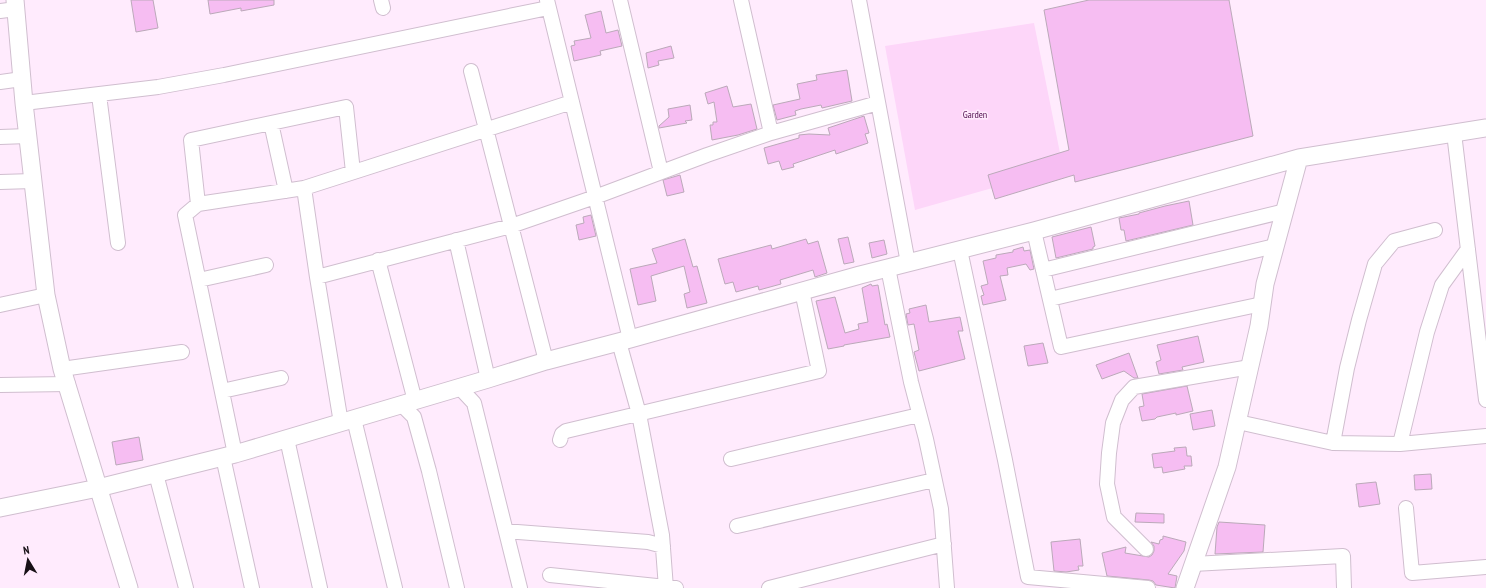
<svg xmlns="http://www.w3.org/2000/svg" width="1486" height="588" viewBox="0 0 1486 588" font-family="'PT Sans Narrow',sans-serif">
	<rect width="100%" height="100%" fill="#ffebfd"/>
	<path fill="#fdd6f9" d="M1034,23L1063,168L915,210L885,46Z"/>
	<path fill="#f6bdf2" stroke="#bba9b9" d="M131,0H153L158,28L136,32Z
		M208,0H274V5L241,11V8L210,14Z
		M1089,0H1229L1253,136L1075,182L1074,175L995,199L988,175L1069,150L1044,10Z
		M601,11L606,33L618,30L622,46L600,51L601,55L574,61L571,46L575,45L574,41L591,38L585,15Z
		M671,46L674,58L658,61L659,65L648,68L646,53Z
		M847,70L852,101L822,108L821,105L801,109L795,111L796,115L777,120L773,105L800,99L797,84L817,80L816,75Z
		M727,86L733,107L751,104L757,129L738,135L712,140L710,125H713V122H717L714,102L708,104L705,93Z
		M690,105L692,120L685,121L687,123L659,128V126L669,117L668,109Z
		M864,116L869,133L865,134L868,143L836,154L835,150L793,164L794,167L782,170L779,161L768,164L764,148L799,138V135L809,134L830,135L828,128Z
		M680,175L684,192L667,196L663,180Z
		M1189,201L1193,225L1126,241L1124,230H1121L1119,218L1139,214V213L1165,206Z
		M591,215L596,236L579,240L576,225L584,223L583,217Z
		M1091,227L1095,246L1093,247V249L1056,258L1052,237Z
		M848,237L854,262L844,264L838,239Z
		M685,239L693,267L697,266L707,303L687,308L684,294L690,292L684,266L651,276L656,301L638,305L630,269L657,263L652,249Z
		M806,239L808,244L818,241L827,273L815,277L813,270L780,280L781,284L759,290L758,286L736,292L733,282L725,284L718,259L771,245L772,249Z
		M884,240L887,254L872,258L869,243Z
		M1023,247L1024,251L1030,250L1034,269L1030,270L1026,264L1007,268L1008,275L1000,276L1006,300L983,305L981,296L984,295L981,286L988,284L983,261L996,258V255L1013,252V250Z
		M871,284L872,286L878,285L885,325L887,324L890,337L844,345V346L828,349L816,301L835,297L845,333L859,329L858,324L868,322L862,288Z
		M926,305L929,322L960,317L963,331H958L965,359L919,371L914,352L919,350L914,324L908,325L906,314L910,313L909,309Z
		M1198,336L1204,362L1182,367L1183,370L1159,374L1156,362L1161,360L1157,345Z
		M1043,343L1048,363L1028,366L1024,346Z
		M1129,353L1138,378H1134L1124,371L1102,379L1096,365Z
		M1187,386L1193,411L1176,415V413L1157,417L1155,419L1142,421L1139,407L1144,406L1142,394Z
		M1212,410L1215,426L1193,430L1190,414Z
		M139,437L143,460L116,465L112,442Z
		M1186,447L1187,456H1191L1192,466H1184L1185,469L1163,473L1162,467L1154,468L1152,454L1175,451L1174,448Z
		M1431,474L1432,489L1415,490L1414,475Z
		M1376,482L1380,504L1359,507L1356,484Z
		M1136,513L1164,514V523L1135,522Z
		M1219,522L1265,525L1263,552L1215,554L1217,527Z
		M1163,536L1186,542L1184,551L1168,574L1177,576L1175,588L1156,585L1153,581L1149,580L1107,576L1102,553L1126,547L1125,553L1149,557L1152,555L1154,551V546L1151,542L1159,544L1160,540L1163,539Z
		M1080,539L1083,566H1078L1079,570L1066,572L1054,571L1051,542Z"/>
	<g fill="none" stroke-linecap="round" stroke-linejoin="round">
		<defs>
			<path id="minor" d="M381,0L383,8
				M547,0L630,339
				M620,0L661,172
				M741,0L771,133
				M859,0L908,263
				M0,11L16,9
				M471,71L546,361
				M0,82L22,79
				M99,95L118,243
				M24,103L158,87L224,75L548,8
				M271,123L286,191
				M1454,133L1486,400
				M0,137L28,136
				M0,182L33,181
				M304,188L317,277L341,423
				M198,204L191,140L346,107L353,172
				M1034,231L1061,347L1262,304
				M456,240L488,379
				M960,250L1005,460L1028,577L1148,588
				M378,260L415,401
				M888,268L911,382L926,439L941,509L947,588
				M1043,270L1285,211
				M317,277L511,226L595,197L707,155L771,133L878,103
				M199,280L266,265
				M1050,299L1275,246
				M0,305L46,295
				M619,342L639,414L662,535L666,588
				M62,369L182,352
				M0,385L68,384
				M460,388L474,403L520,588
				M222,391L281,378
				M402,405L414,417L429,471L457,588
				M354,419L395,588
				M1238,422L1333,443L1400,444L1486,436
				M287,439L320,588
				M560,440L562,434L566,431L819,371L802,291
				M1333,443L1347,368L1359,320L1375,264L1394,241L1435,230
				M1400,444L1427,332L1442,285L1468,249
				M235,454L185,215L198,204L304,188L572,102
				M223,457L252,588
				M731,459L919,415
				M156,474L186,588
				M1406,508L1412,573L1486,567
				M737,526L934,480
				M506,531L648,542L663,546
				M1146,549L1114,517L1107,484L1109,453L1113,423L1122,400L1134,387L1250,367
				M1193,564L1343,556L1344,588
				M550,575L676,588
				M769,588L944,544"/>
			<path id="tertiary" d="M15,0L24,103L46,295L62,369L129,588
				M0,508L98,488L235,454L488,379L546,361L630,339L860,275L1034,231L1299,158
				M1185,588L1227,467L1259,326L1265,284L1299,158L1486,128"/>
		</defs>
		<use href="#minor" stroke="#d0becf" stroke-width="16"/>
		<use href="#tertiary" stroke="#d0becf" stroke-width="19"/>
		<use href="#minor" stroke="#fff" stroke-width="14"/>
		<use href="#tertiary" stroke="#fff" stroke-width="17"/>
	</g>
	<g text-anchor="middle" stroke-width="3" stroke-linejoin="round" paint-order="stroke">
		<g font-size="10" fill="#500d4e" stroke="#ffebfd">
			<text x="975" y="118">Garden</text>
		</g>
	</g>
	<g transform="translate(28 560) rotate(350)" stroke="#ffebfd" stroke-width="3" paint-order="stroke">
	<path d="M0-3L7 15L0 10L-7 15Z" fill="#171016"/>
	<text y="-6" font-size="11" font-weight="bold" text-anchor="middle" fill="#171016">N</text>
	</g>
</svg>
